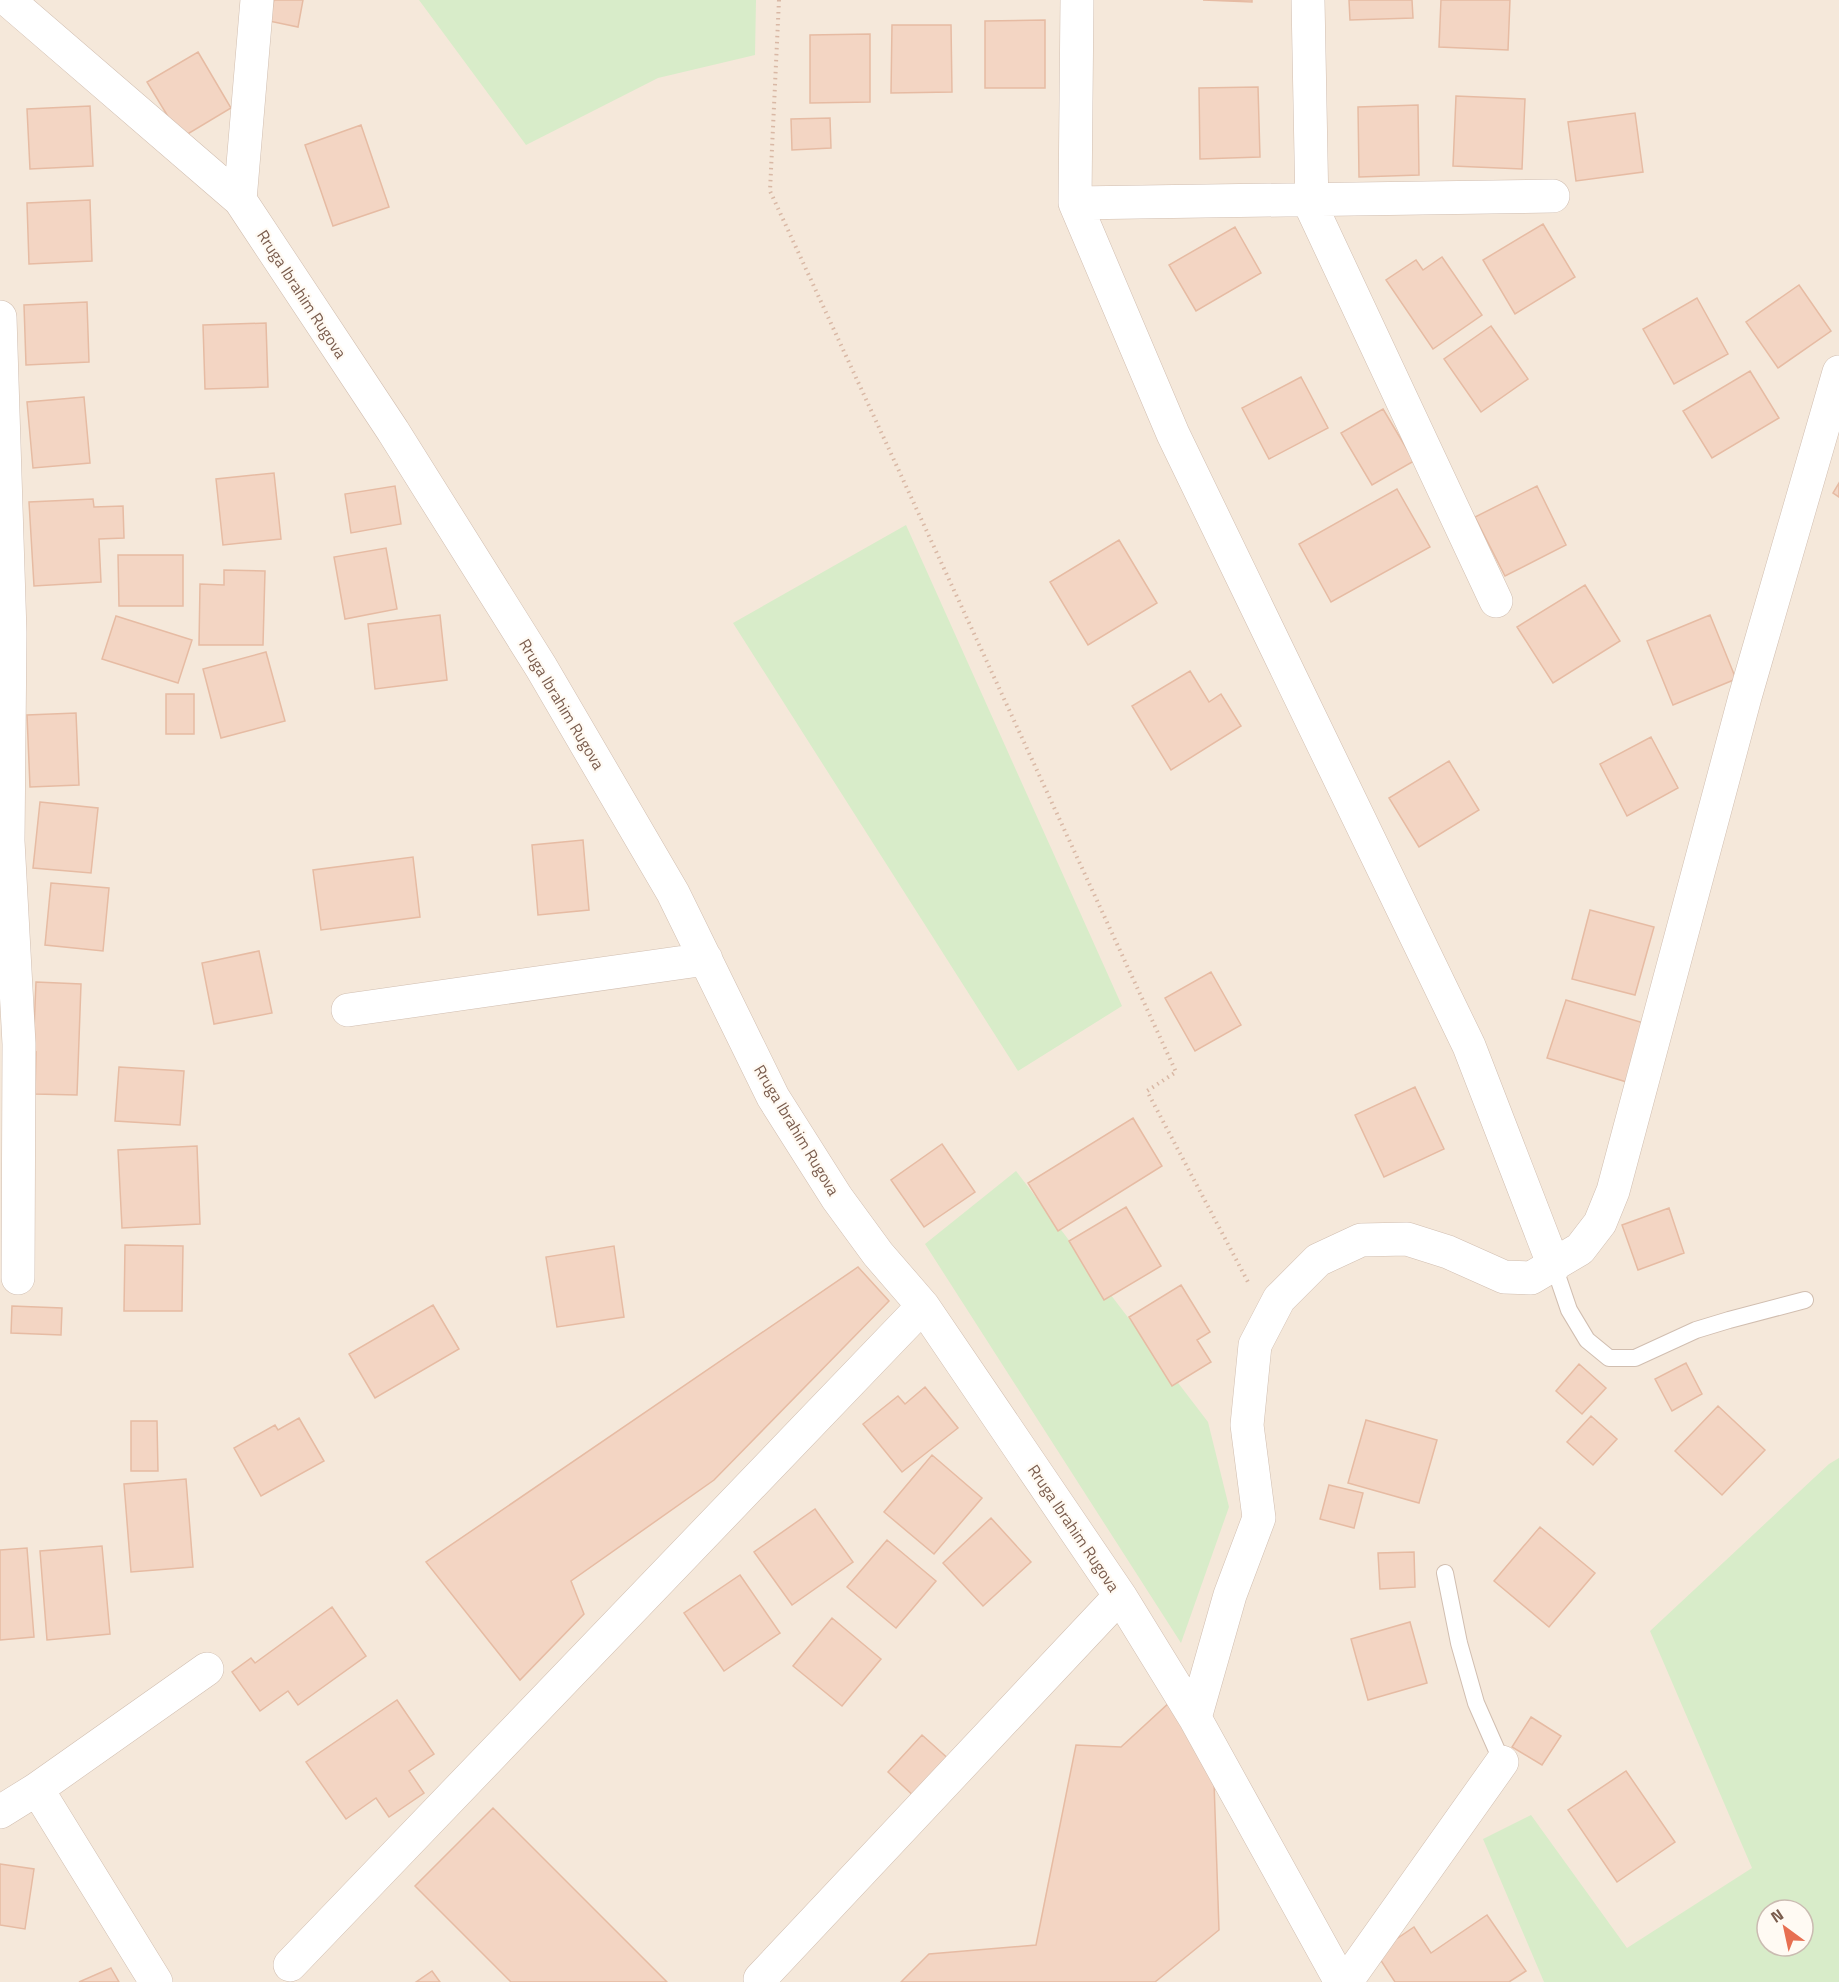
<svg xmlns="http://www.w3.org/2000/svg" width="1839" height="1982" viewBox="0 0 1839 1982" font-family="'Titillium Web',sans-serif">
	<rect width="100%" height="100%" fill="#fdf6ec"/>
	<path fill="#f5e8da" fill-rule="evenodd" d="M0,0H1839V1982H0ZM1767,1910H1803V1946H1767Z"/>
	<path fill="#d8ecc9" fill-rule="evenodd" d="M419,0H756L755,55L658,78L526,145Z
		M906,525L1122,1006L1018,1071L733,623Z
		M1016,1171L1208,1422L1229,1507L1181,1643L925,1244Z
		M1839,1458V1982H1544L1483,1839L1531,1815L1627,1948L1752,1868L1650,1631L1829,1464ZM1767,1910H1803V1946H1767Z"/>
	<path fill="#f3d5c3" stroke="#e6bba3" stroke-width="1.5" d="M274,0H303L298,27L269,21Z
		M1203,0H1252V2Z
		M1349,0H1412L1413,18L1350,20Z
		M1441,0H1510L1508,50L1439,47Z
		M1045,20V88H985V21Z
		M892,25H951L952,92L891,93Z
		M870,34V102L810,103V35Z
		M198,52L231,108L181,138L147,82Z
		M1258,87L1260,157L1200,159L1199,88Z
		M1456,96L1525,99L1522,169L1453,166Z
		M1418,105L1419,175L1359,177L1358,107Z
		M90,106L93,166L30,169L27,109Z
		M1635,113L1643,172L1576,181L1568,122Z
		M830,118L831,148L792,150L791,119Z
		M361,125L389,207L333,226L305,145Z
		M90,200L92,261L29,264L27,203Z
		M1543,224L1575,277L1515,314L1483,260Z
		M1235,227L1261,273L1196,311L1169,265Z
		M1442,257L1482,315L1433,349L1386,280L1416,260L1423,270Z
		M1799,285L1831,331L1778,368L1746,322Z
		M1697,298L1728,354L1674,384L1643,329Z
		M87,302L89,362L26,365L24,305Z
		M266,323L268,387L205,389L203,325Z
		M1491,326L1528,379L1481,412L1444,359Z
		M1750,371L1779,418L1712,458L1683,411Z
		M1301,377L1328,428L1269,459L1242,408Z
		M84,397L90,463L33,468L27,402Z
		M1383,409L1414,461L1372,485L1341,433Z
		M274,473L281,539L223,545L216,479Z
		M1839,483V497L1833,493Z
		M395,486L401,524L351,533L345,494Z
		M1537,486L1566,545L1505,576L1475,517Z
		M1397,489L1430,547L1331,602L1299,544Z
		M93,499L94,507L123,506L124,538L99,539L101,582L34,586L29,502Z
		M1119,540L1157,603L1088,645L1050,582Z
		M386,548L397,609L345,619L334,557Z
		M118,555H183V606H119Z
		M224,570L265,571L263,645H199L200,584L224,585Z
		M1585,585L1620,641L1553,683L1517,627Z
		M440,615L447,680L375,689L368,624Z
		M1710,615L1736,679L1673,705L1647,641Z
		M116,616L192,640L178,683L102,659Z
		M266,652L285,721L221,738L203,669Z
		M1190,671L1209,702L1221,694L1241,726L1171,770L1132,706Z
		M166,694H194V734H166Z
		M76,713L79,785L30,787L27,715Z
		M1651,737L1678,788L1627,816L1600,764Z
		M1449,761L1479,810L1419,847L1389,798Z
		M40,802L98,808L91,873L33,868Z
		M583,840L589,910L538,915L532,845Z
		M413,857L420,917L321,930L313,870Z
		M51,883L109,888L103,951L45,945Z
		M1590,910L1654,927L1635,995L1572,979Z
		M259,951L272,1013L214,1024L202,963Z
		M1211,972L1241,1025L1195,1051L1165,998Z
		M36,982L81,984L77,1095L35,1094L36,1052L33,1053Z
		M1566,1000L1647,1024L1630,1083L1547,1058Z
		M119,1067L184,1071L180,1125L115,1121Z
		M1415,1087L1444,1149L1384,1177L1355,1115Z
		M1133,1118L1162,1166L1058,1231L1028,1183Z
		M942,1144L975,1192L924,1227L891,1180Z
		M197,1146L200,1224L122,1228L118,1150Z
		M1126,1207L1161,1266L1104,1300L1069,1241Z
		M1669,1208L1684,1253L1638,1270L1622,1225Z
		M125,1245L183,1246L182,1311H124Z
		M614,1246L624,1317L557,1327L546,1257Z
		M858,1267L889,1301L714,1480L571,1581L584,1614L520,1680L426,1562Z
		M1181,1285L1210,1332L1197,1340L1211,1362L1172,1386L1129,1317Z
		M433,1305L459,1349L375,1398L349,1354Z
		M12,1306L62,1308L61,1335L11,1333Z
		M1686,1363L1702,1394L1672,1411L1655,1379Z
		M1579,1364L1606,1388L1582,1414L1556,1391Z
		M925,1387L958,1428L902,1472L863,1424L898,1396L905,1404Z
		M1718,1406L1765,1450L1722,1495L1675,1451Z
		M1591,1416L1617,1439L1593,1465L1567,1442Z
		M299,1418L324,1461L261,1496L234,1448L275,1425L278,1430Z
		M1366,1420L1437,1440L1419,1503L1348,1483Z
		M131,1421H157L158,1471H131Z
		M932,1455L982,1498L934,1554L884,1512Z
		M186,1479L193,1567L131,1572L124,1484Z
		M1329,1485L1363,1493L1354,1528L1320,1519Z
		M815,1509L853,1562L792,1605L754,1552Z
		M991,1518L1031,1562L983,1606L943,1563Z
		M1540,1527L1595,1573L1549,1627L1494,1581Z
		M887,1540L936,1581L896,1628L847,1587Z
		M102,1546L110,1634L47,1640L40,1551Z
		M27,1548L34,1637L0,1640V1550Z
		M1414,1552L1415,1587L1380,1589L1378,1553Z
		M740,1575L780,1633L724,1671L684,1613Z
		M332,1607L366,1656L298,1705L288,1691L260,1711L232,1672L251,1658L255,1663Z
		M832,1618L881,1659L842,1706L793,1666Z
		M1410,1622L1427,1683L1368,1700L1351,1639Z
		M397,1700L434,1754L409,1771L424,1793L389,1817L376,1798L346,1819L306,1762Z
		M1170,1702L1214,1782L1219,1930L1155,1982H901L929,1954L1036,1945L1076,1745L1121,1747Z
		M1531,1717L1561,1736L1542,1765L1512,1747Z
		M922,1735L952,1762L918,1800L888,1772Z
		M1626,1771L1675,1842L1617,1882L1568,1810Z
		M493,1808L667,1982H511L415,1886Z
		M0,1864L34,1869L25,1929L0,1925Z
		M1487,1915L1526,1971L1509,1982H1395L1376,1953L1414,1927L1431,1953Z
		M111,1968L119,1982H79Z
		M432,1971L440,1982H416Z"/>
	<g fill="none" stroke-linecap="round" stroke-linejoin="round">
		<defs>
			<path id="lane" d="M1554,1266L1569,1310L1587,1340L1609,1358H1635L1696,1330L1729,1320L1805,1300
				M1445,1573L1459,1643L1476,1703L1502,1762"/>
			<path id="street" d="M8,0L240,200L393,431L541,667L673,893L773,1097L837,1198L878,1254L923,1306L1120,1596L1195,1718L1341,1982
				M1077,0L1075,203L1173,434L1469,1046L1554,1266
				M1308,0L1312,208L1496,601
				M240,200L257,0
				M1075,203L1553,196
				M0,317L10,633L8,841L19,1044L18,1278
				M348,1010L706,959
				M1195,1718L1230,1595L1259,1518L1247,1425L1255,1345L1279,1299L1318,1260L1361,1240L1407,1239L1448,1252L1504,1277L1531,1278L1580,1249L1600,1223L1613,1191L1745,697L1839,372
				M37,1789L156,1982
				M0,1812L37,1789L207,1669
				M290,1965L923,1306
				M760,1979L1120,1596
				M1346,1982L1502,1762"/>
		</defs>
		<use href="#lane" stroke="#d1beb0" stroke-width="18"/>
		<use href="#street" stroke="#d1beb0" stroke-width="34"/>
		<path stroke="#d9b8a5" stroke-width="4" stroke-dasharray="1.5 4.5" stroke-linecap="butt" d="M779,0L770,191L1176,1072L1147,1091L1248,1282"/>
		<use href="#lane" stroke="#fff" stroke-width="16"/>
		<use href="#street" stroke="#fff" stroke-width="33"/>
	</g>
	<g text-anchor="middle" stroke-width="4.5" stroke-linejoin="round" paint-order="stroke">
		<g font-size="16" fill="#7a5c4d" stroke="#fffaf3">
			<text transform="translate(302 294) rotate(57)" y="6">Rruga Ibrahim Rugova</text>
			<text transform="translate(562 704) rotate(59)" y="6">Rruga Ibrahim Rugova</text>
			<text transform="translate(797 1130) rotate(59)" y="6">Rruga Ibrahim Rugova</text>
			<text transform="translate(1074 1528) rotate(56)" y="6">Rruga Ibrahim Rugova</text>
		</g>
	</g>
	<g transform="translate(1785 1928) rotate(327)"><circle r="28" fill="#fffaf3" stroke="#cabbb1" stroke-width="1.5"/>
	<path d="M0-4.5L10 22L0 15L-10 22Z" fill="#e76f51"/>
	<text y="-9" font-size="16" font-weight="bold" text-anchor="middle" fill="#7a5c4d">N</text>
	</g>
</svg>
